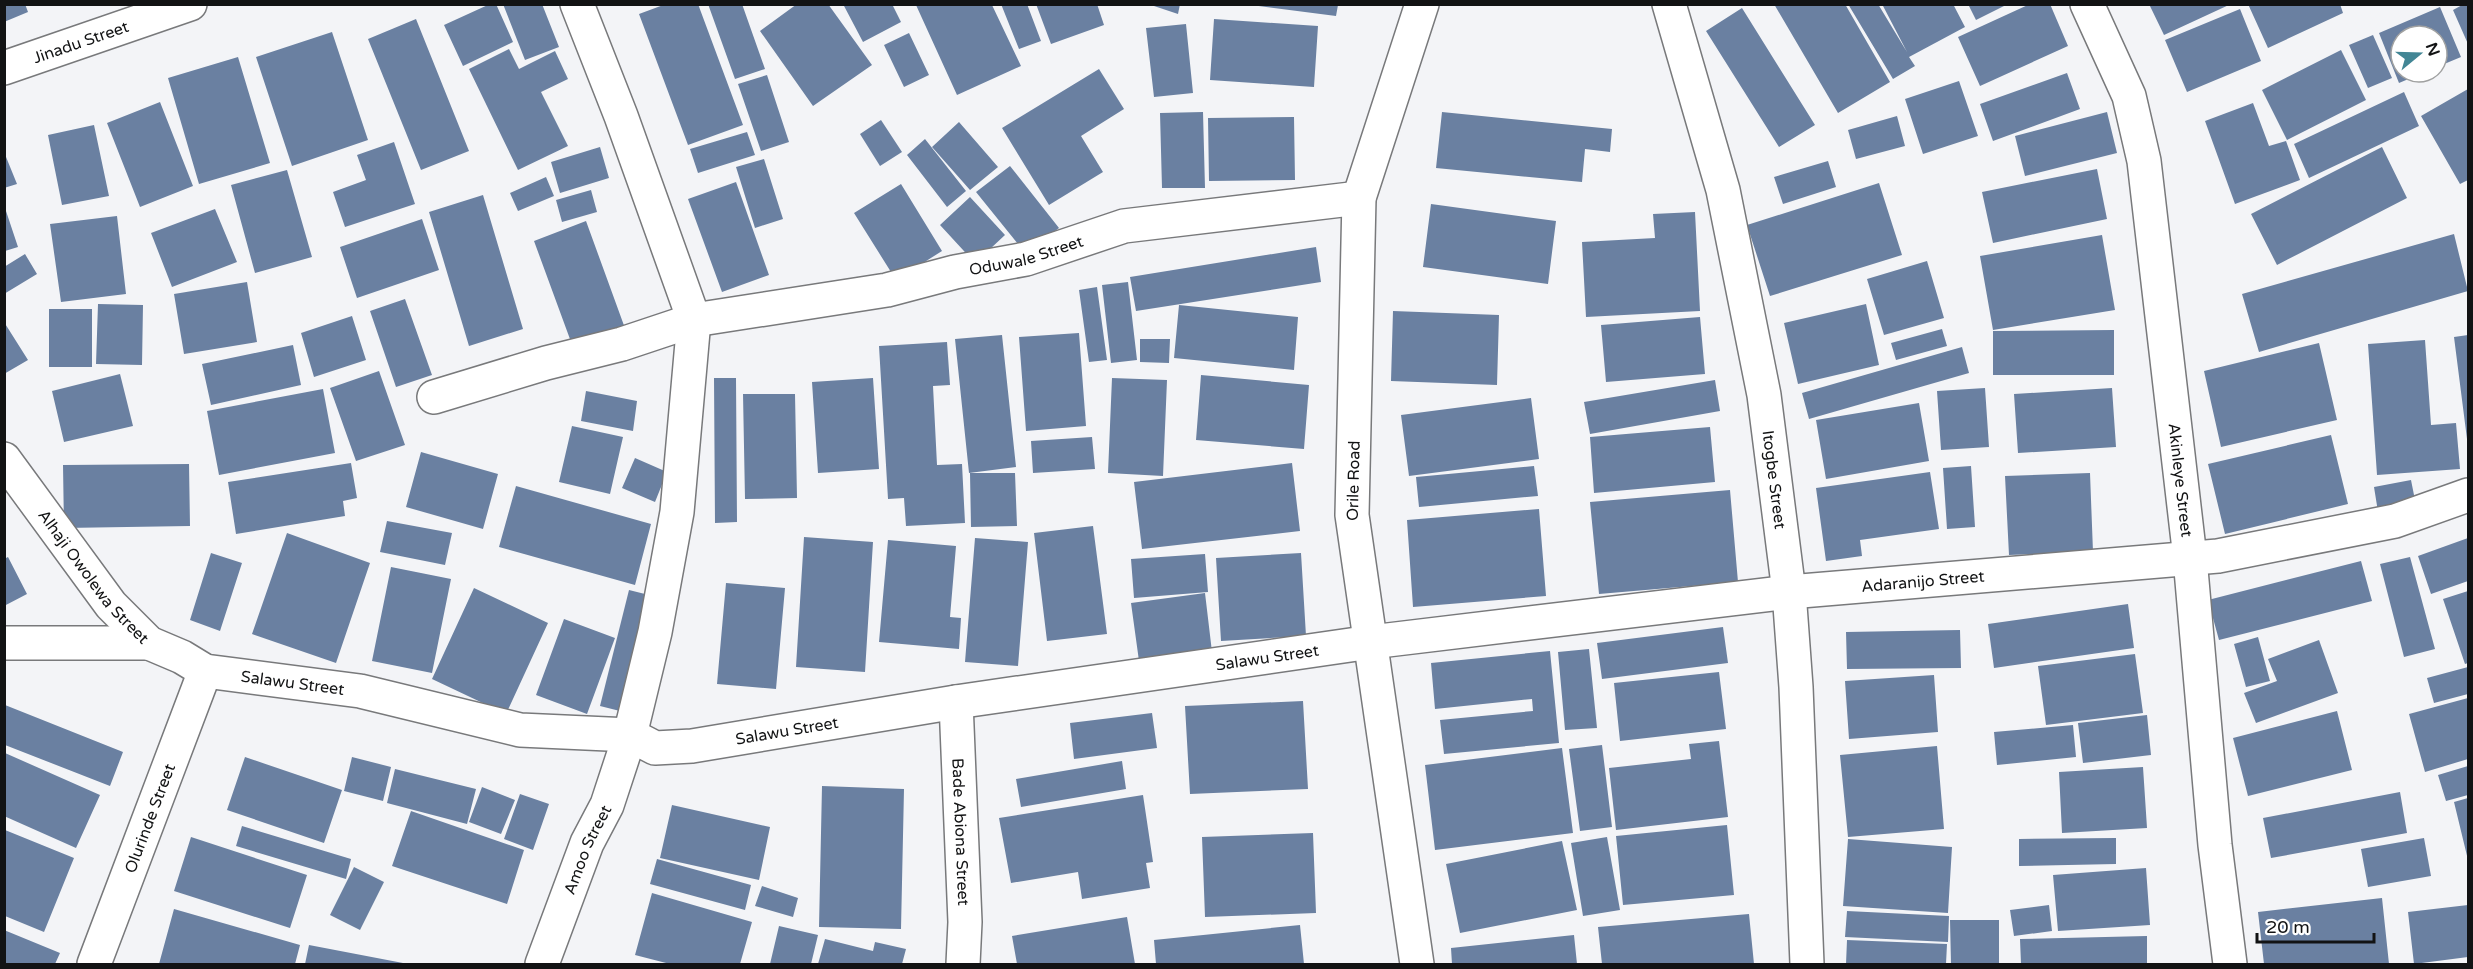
<svg xmlns="http://www.w3.org/2000/svg" width="2473" height="969" viewBox="0 0 2473 969" font-family="'Varela Round',sans-serif">
	<rect width="100%" height="100%" fill="#f3f4f7"/>
	<path fill="#6a80a1" d="M4,4H25L28,12L4,22Z
		M490,4H496L513,42L463,66L444,25Z
		M503,4H542L559,47L525,60Z
		M666,4H698L743,125L688,145L639,14Z
		M708,4H742L765,69L735,79Z
		M797,4H828L872,65L813,106L760,31Z
		M843,4H892L901,22L863,42Z
		M1001,4H1027L1041,41L1019,49Z
		M1036,4H1097L1104,25L1051,44Z
		M1148,4H1180L1178,14Z
		M1774,4H1845L1890,82L1838,113Z
		M1848,4H1878L1907,52L1882,4H1953L1965,27L1909,57L1915,66L1893,79Z
		M1968,4H2008L1976,20Z
		M2030,4H2050L2068,46L1980,86L1958,37Z
		M2149,4H2231L2164,35Z
		M2248,4H2340L2343,13L2268,48Z
		M2464,4H2468V44L2453,10Z
		M916,5H992L1021,66L957,95Z
		M1251,5H1338L1336,16Z
		M2440,7L2461,57L2437,67V36H2401V72H2425L2399,83L2379,33Z
		M1742,8L1815,125L1779,147L1706,31Z
		M2240,9L2261,61L2187,92L2165,40Z
		M416,19L469,151L421,170L368,39Z
		M1214,19L1318,26L1314,87L1210,80Z
		M1186,24L1193,93L1154,97L1146,28Z
		M332,32L368,140L292,166L256,57Z
		M909,33L929,75L904,87L884,45Z
		M2373,35L2392,78L2368,88L2349,45Z
		M509,49L519,69L555,51L568,79L541,92L568,146L518,170L469,69Z
		M2341,50L2366,100L2287,140L2262,90Z
		M238,57L270,163L199,184L168,78Z
		M1099,69L1124,109L1081,136L1103,172L1049,205L1002,128Z
		M2067,73L2080,109L1993,141L1980,104Z
		M767,75L789,142L761,151L738,84Z
		M1959,81L1978,136L1923,154L1905,99Z
		M2468,89V180L2460,184L2421,116Z
		M2404,92L2419,126L2309,178L2294,144Z
		M160,102L193,186L140,207L107,123Z
		M2253,103L2269,146L2286,141L2300,180L2235,204L2205,121Z
		M1203,112L1205,188H1162L1160,113Z
		M1442,112L1612,129L1610,152L1585,149L1582,182L1436,168Z
		M2107,112L2117,153L2025,176L2015,136Z
		M1897,116L1905,146L1856,159L1848,130Z
		M1294,117L1295,180L1209,181L1208,118Z
		M881,120L902,152L880,166L860,134Z
		M959,122L998,167L970,190L932,147Z
		M94,125L109,196L62,205L48,135Z
		M747,132L755,155L698,173L690,149Z
		M925,139L966,191L947,207L907,155Z
		M394,142L415,204L345,227L333,192L366,180L357,155Z
		M600,147L609,178L560,193L551,162Z
		M2382,147L2407,198L2277,265L2251,214Z
		M4,152L17,184L4,188Z
		M764,159L783,219L755,228L736,167Z
		M1828,161L1836,187L1783,204L1774,177Z
		M1010,166L1059,228L1026,254L976,192Z
		M2097,169L2107,219L1993,243L1982,192Z
		M287,170L312,257L255,273L231,185Z
		M546,177L554,196L518,211L510,193Z
		M736,182L769,275L722,292L688,199Z
		M1879,183L1902,255L1770,296L1747,225Z
		M901,184L942,251L896,280L854,213Z
		M591,190L597,212L562,222L556,200Z
		M483,195L523,329L469,346L429,212Z
		M970,197L1005,235L975,263L940,225Z
		M1431,204L1556,221L1548,284L1423,267Z
		M5,208L18,247L5,251Z
		M215,209L237,262L172,287L151,233Z
		M1695,212L1700,311L1586,317L1582,242L1655,238L1653,214Z
		M117,216L126,294L61,302L50,224Z
		M422,219L439,270L357,298L340,247Z
		M586,221L626,331L574,350L534,241Z
		M2454,234L2468,291L2259,352L2242,294Z
		M2102,235L2115,310L1993,330L1980,256Z
		M1316,247L1321,282L1136,311L1130,277Z
		M25,254L37,274L4,294V267Z
		M1927,261L1944,318L1884,335L1867,279Z
		M247,282L257,342L184,354L174,294Z
		M1128,282L1137,360L1111,363L1102,285Z
		M1097,287L1107,360L1089,362L1079,290Z
		M405,299L432,375L396,387L370,311Z
		M98,304L143,305L142,365L96,364Z
		M1866,304L1879,365L1798,384L1784,323Z
		M1179,305L1298,317L1294,370L1174,358Z
		M49,309H92V367H49Z
		M1393,311L1499,315L1497,385L1391,381Z
		M352,316L366,360L314,377L301,333Z
		M1700,317L1705,374L1606,382L1601,325Z
		M4,322L28,360L4,374Z
		M1942,329L1947,346L1896,360L1891,343Z
		M2114,330V375H1993V331Z
		M1079,333L1086,426L1026,431L1019,337Z
		M1002,335L1016,467L969,473L955,339Z
		M2468,335V439H2467L2454,337Z
		M1140,339H1170L1169,363L1140,362Z
		M2425,340L2431,425L2456,423L2460,469L2377,475L2368,344Z
		M947,342L950,385L933,386L937,465L962,464L965,523L906,526L904,498L888,499L879,346Z
		M2319,343L2337,420L2221,447L2204,371Z
		M293,345L301,385L211,405L202,364Z
		M1962,347L1969,373L1809,419L1802,393Z
		M379,371L405,445L356,461L330,388Z
		M120,374L133,426L64,442L52,391Z
		M1201,375L1309,385L1304,449L1196,440Z
		M714,378H736L737,522L715,523Z
		M873,378L879,469L818,473L812,382Z
		M1112,378L1167,380L1163,476L1108,473Z
		M1715,380L1720,411L1590,434L1584,402Z
		M1985,388L1989,447L1941,450L1937,391Z
		M2112,388L2116,447L2018,453L2014,394Z
		M323,389L335,453L219,475L207,411Z
		M586,391L637,401L633,431L581,421Z
		M743,394H795L797,498L745,499Z
		M1531,398L1539,459L1409,476L1401,415Z
		M1919,403L1929,461L1826,479L1816,420Z
		M572,426L623,437L610,494L559,482Z
		M1710,427L1715,482L1594,493L1590,437Z
		M2331,435L2348,504L2225,534L2208,464Z
		M1092,437L1095,469L1033,473L1031,441Z
		M421,452L498,474L483,529L406,507Z
		M635,458L667,472L655,502L622,488Z
		M351,463L357,498L343,501L345,516L236,534L228,482Z
		M1292,463L1300,531L1142,549L1134,482Z
		M189,464L190,526L64,528L63,465Z
		M1534,466L1538,496L1419,507L1416,477Z
		M1971,466L1975,527L1947,529L1943,468Z
		M1930,472L1939,529L1860,540L1862,556L1826,561L1816,488Z
		M970,473H1015L1017,526L971,527Z
		M2090,473L2093,552L2009,555L2005,476Z
		M2411,480L2417,510L2379,518L2374,487Z
		M516,486L651,524L635,585L499,547Z
		M1730,490L1738,582L1599,594L1590,502Z
		M1539,509L1546,596L1413,607L1407,520Z
		M387,521L452,533L445,565L380,552Z
		M1093,526L1107,634L1047,641L1034,533Z
		M287,533L370,563L336,663L252,634Z
		M804,537L873,542L865,672L796,667Z
		M975,538L1028,542L1018,666L965,662Z
		M2468,538V581L2431,594L2418,556Z
		M888,540L956,546L950,617L961,618L959,649L879,642Z
		M211,553L242,563L220,631L190,620Z
		M1301,553L1306,636L1221,641L1216,558Z
		M1205,554L1208,592L1134,598L1131,559Z
		M8,557L27,594L4,606V559Z
		M2410,557L2435,649L2404,657L2380,564Z
		M2361,561L2372,601L2219,640L2208,600Z
		M391,567L451,579L432,673L372,661Z
		M726,583L785,588L776,689L717,684Z
		M474,588L548,623L506,714L432,679Z
		M629,590L649,595L620,711L600,706Z
		M2468,591V663L2465,664L2443,599Z
		M1205,593L1212,652L1139,661L1131,603Z
		M2128,604L2134,648L1994,668L1988,624Z
		M564,619L615,638L587,714L536,695Z
		M1723,627L1728,663L1602,679L1597,643Z
		M1960,630L1961,668L1847,669L1846,632Z
		M2258,637L2270,681L2246,687L2234,644Z
		M2319,640L2338,693L2256,723L2244,693L2277,681L2268,659Z
		M1589,649L1597,728L1565,730L1558,652Z
		M1550,651L1559,743L1444,754L1440,720L1533,711L1532,699L1435,709L1431,663Z
		M2135,654L2143,713L2046,725L2038,666Z
		M2468,667V694L2434,703L2427,678Z
		M1719,672L1726,729L1620,741L1614,683Z
		M1934,675L1938,732L1849,739L1845,681Z
		M2468,698V759L2425,772L2409,714Z
		M1303,701L1308,789L1190,794L1185,706Z
		M5,705L123,752L110,786L5,745Z
		M2337,711L2352,770L2248,796L2233,738Z
		M1152,713L1157,748L1074,759L1070,723Z
		M2147,715L2151,755L2083,763L2078,723Z
		M2073,725L2076,757L1997,765L1994,732Z
		M1719,741L1728,817L1616,830L1609,768L1691,759L1689,744Z
		M1602,745L1612,827L1580,831L1569,749Z
		M1937,746L1944,829L1848,837L1840,755Z
		M1562,748L1573,833L1435,850L1425,765Z
		M5,753L100,795L76,848L4,816Z
		M245,757L342,790L324,843L227,810Z
		M352,757L391,767L383,801L344,791Z
		M1122,761L1126,789L1021,807L1016,779Z
		M2468,766V795L2446,801L2438,775Z
		M2143,767L2147,828L2062,833L2059,772Z
		M395,769L476,789L467,824L387,803Z
		M822,786L904,789L901,929L819,927Z
		M482,787L515,800L501,834L469,822Z
		M2400,792L2407,833L2271,858L2263,818Z
		M520,794L549,804L533,850L504,839Z
		M1143,795L1153,862L1146,863L1150,888L1082,899L1078,872L1011,883L999,818Z
		M2468,798V860L2454,802Z
		M672,805L770,827L759,880L660,858Z
		M411,811L524,850L507,904L392,866Z
		M1727,825L1734,895L1623,905L1616,836Z
		M242,826L351,859L346,879L236,846Z
		M5,830L74,858L44,932L5,916Z
		M1313,833L1316,913L1205,917L1202,837Z
		M191,837L307,875L290,928L174,891Z
		M1607,837L1620,910L1583,916L1571,843Z
		M2116,838V864L2019,866V839Z
		M2424,838L2431,876L2368,887L2361,849Z
		M1848,839L1952,847L1948,913L1843,906Z
		M1562,841L1577,910L1460,933L1446,864Z
		M657,859L751,885L745,910L650,884Z
		M354,867L384,882L360,930L330,915Z
		M2146,868L2150,925L2058,931L2053,875Z
		M762,886L798,898L793,917L755,906Z
		M652,893L752,922L740,964H670L635,955Z
		M2382,898L2389,964H2264L2258,912Z
		M2049,905L2052,931L2014,936L2010,910Z
		M2468,905V957L2414,964L2408,912Z
		M174,909L300,945L295,964H159Z
		M1847,911L1949,916L1948,942L1845,937Z
		M1749,914L1754,964H1602L1598,927Z
		M1127,917L1135,964H1017L1012,936Z
		M1950,920H1999V964H1951Z
		M1300,925L1304,964H1156L1154,940Z
		M779,926L818,935L811,964H770Z
		M4,930L60,953L55,964H4Z
		M1574,935L1577,964H1452L1451,948Z
		M2147,936V964H2021L2020,939Z
		M825,939L873,951L875,942L906,949L902,964H818Z
		M1847,940L1947,944L1946,964H1846Z
		M309,945L403,963V964H305Z"/>
	<g fill="none" stroke-linecap="round" stroke-linejoin="round">
		<defs>
			<g id="minor">
				<path id="s1" d="M1669,4L1723,190L1764,395L1789,592L1796,687L1807,964"/>
				<path id="s2" d="M2087,4L2129,96L2144,161L2190,558L2215,845L2230,964"/>
				<path id="s3" d="M4,68L190,4"/>
				<path id="s4" d="M434,397L546,363L622,344L694,320L887,290L955,272L1026,259L1124,226L1359,198"/>
				<path id="s5" d="M4,459L111,605L149,643L182,657L205,671L360,691L520,730L630,735L655,748L692,746L956,702L1371,642L1789,592L2218,556L2395,521L2468,495"/>
				<path d="M4,643H149"/>
				<path id="s6" d="M956,702L965,922L963,964"/>
				<path id="s7" d="M94,964L205,671"/>
				<path id="s8" d="M542,964L587,843L607,805L630,735L655,632L677,512L694,320L621,116L577,4"/>
			</g>
			<g id="tertiary">
				<path id="s9" d="M1417,964L1352,515L1359,198L1422,4"/>
			</g>
		</defs>
		<use href="#minor" stroke="#78797b" stroke-width="36"/>
		<use href="#tertiary" stroke="#78797b" stroke-width="36"/>
		<use href="#minor" stroke="#fff" stroke-width="33"/>
		<use href="#tertiary" stroke="#fff" stroke-width="33"/>
	</g>
	<g text-anchor="middle" stroke-width="4.5" stroke-linejoin="round" paint-order="stroke">
		<g font-size="16" fill="#121314" stroke="#fff">
			<text dy="6" stroke="none"><textPath href="#s3" startOffset="81">Jinadu Street</textPath></text>
			<text dy="6" stroke="none"><textPath href="#s4" startOffset="610">Oduwale Street</textPath></text>
			<text dy="6" stroke="none"><textPath href="#s1" startOffset="488">Itogbe Street</textPath></text>
			<text dy="6" stroke="none"><textPath href="#s2" startOffset="489">Akinleye Street</textPath></text>
			<text dy="6" stroke="none"><textPath href="#s9" startOffset="488">Orile Road</textPath></text>
			<text dy="6" stroke="none"><textPath href="#s5" startOffset="148">Alhaji Owolewa Street</textPath></text>
			<text dy="6" stroke="none"><textPath href="#s5" startOffset="2036">Adaranijo Street</textPath></text>
			<text dy="6" stroke="none"><textPath href="#s5" startOffset="1376">Salawu Street</textPath></text>
			<text dy="6" stroke="none"><textPath href="#s5" startOffset="386">Salawu Street</textPath></text>
			<text dy="6" stroke="none"><textPath href="#s5" startOffset="890">Salawu Street</textPath></text>
			<text dy="6" stroke="none"><textPath href="#s7" startOffset="156">Olurinde Street</textPath></text>
			<text dy="6" stroke="none"><textPath href="#s6" startOffset="130">Bade Abiona Street</textPath></text>
			<text dy="6" stroke="none"><textPath href="#s8" startOffset="123">Amoo Street</textPath></text>
		</g>
	</g>
	<rect width="2473" height="969" fill="none" stroke="#121314" stroke-width="12"/>
	<g transform="translate(2419 54) rotate(71)"><circle r="28" fill="#ffffff" stroke="#a0a1a1" stroke-width="1.5"/>
	<path d="M0-4.5L10 22L0 15L-10 22Z" fill="#428695"/>
	<text y="-9" font-size="16" font-weight="bold" text-anchor="middle" fill="#121314">N</text>
	</g>
	<path d="M2257 933v9h117v-9" fill="none" stroke="#121314" stroke-width="3"/>
	<text x="2266" y="933" font-size="18" fill="#121314" stroke="#ffffff" stroke-width="4.5" paint-order="stroke">20 m</text>
</svg>
